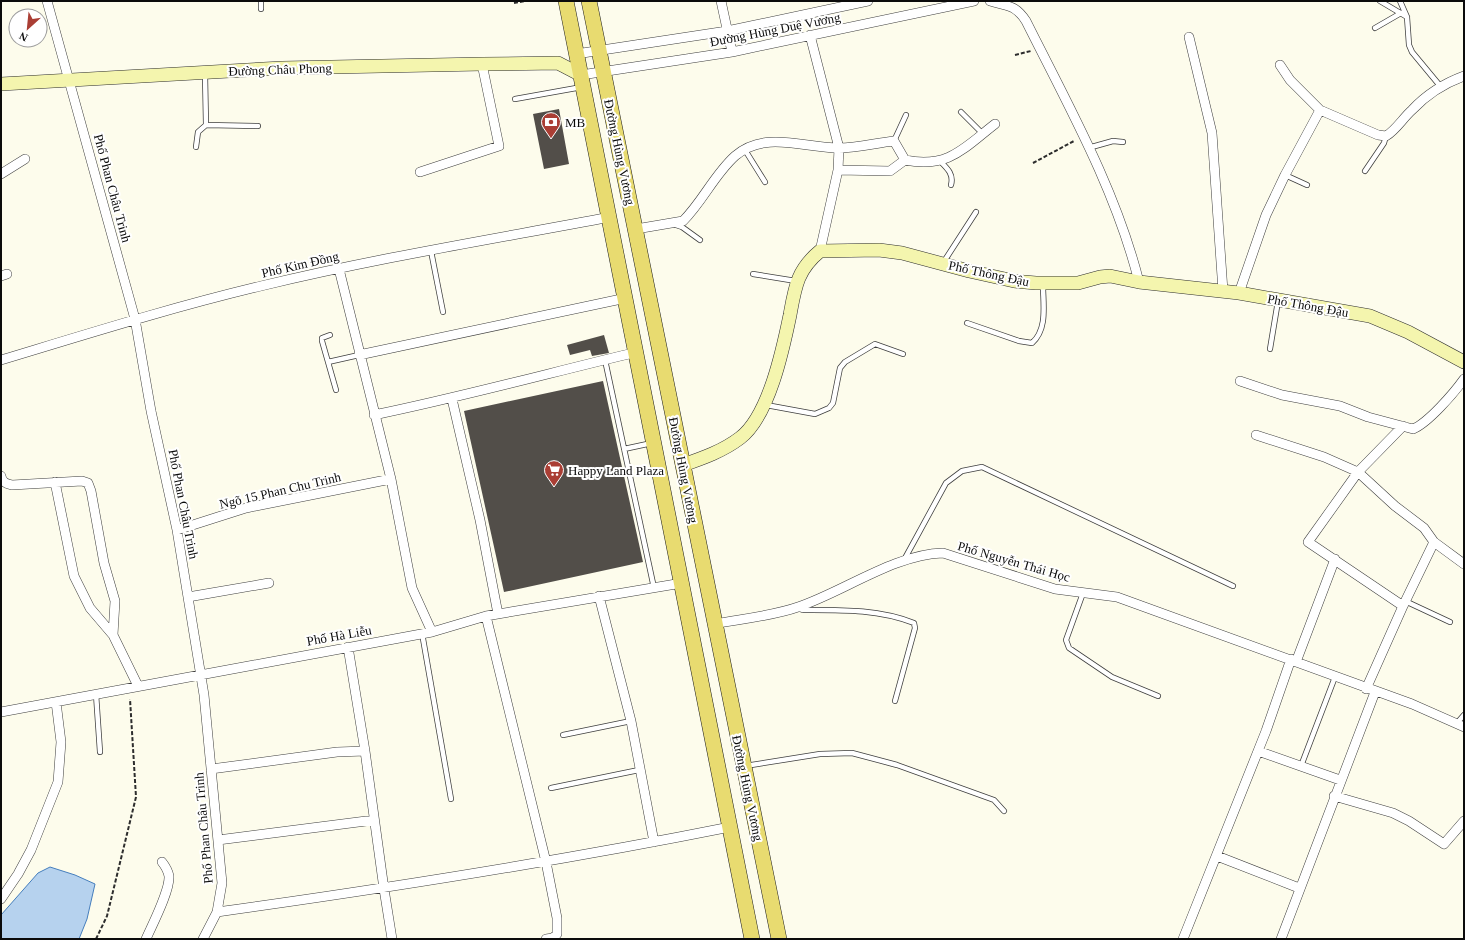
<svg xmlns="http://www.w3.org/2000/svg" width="1465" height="940" viewBox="0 0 1465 940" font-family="'Times New Roman',serif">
	<rect width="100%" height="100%" fill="#fdfcec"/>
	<path fill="#b6d2ee" stroke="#457ebd" d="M50,867L75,875L95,884L87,919L79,939H1V915L38,873Z"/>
	<path fill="#524e49" d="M559,109L569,164L544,169L533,114Z
		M604,335L609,353L592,356L590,350L570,355L567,345Z
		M603,381L643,562L504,592L464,411Z"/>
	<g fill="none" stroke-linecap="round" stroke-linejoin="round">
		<defs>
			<path id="lane" d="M261,1V9
				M1380,1L1407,17
				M1400,1L1407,17L1409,45L1412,52L1441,87
				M1375,28L1401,13
				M515,99L582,87
				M961,112L983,134
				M206,125L258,126
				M894,141L906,115
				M196,147L198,132L206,125L205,74
				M1088,148L1113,141L1123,142
				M745,150L765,182
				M940,161C947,168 954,174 951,185
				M1365,171L1384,143L1386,136
				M1285,175L1307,185
				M673,224L682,227L700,240
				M431,251L443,312
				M943,263L976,212
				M753,274L796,281
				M967,323L1019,341L1032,343C1048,329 1043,304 1043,285
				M330,335L322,338V341L328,362L359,355
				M1270,349L1278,301
				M605,360L654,588
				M328,362L336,390
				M766,405L815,414L829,408L833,403L840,368L845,362L875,344L903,354
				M624,449L652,443
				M904,560L946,483L962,471L982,467L1233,586
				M1083,593L1066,640L1069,648L1112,677L1158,696
				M1405,601L1450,622
				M797,608L803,610C841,610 878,609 914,623L915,628L895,701
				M422,633L451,799
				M96,694L100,752
				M1457,723L1464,715
				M563,735L631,721
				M745,766L820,754L852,753L897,765L994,800L1004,811
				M1301,766L1335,677
				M551,788L639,770"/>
			<path id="street" d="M47,1L135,319L151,411L177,530L204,695L222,883L217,912L203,939
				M721,1L732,52
				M990,1C1008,7 1015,4 1026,21C1068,105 1116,190 1139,282
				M810,35L839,148L838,170L820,251
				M1189,37L1212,133L1223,291
				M576,54L727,31L868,1
				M1280,65L1290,80L1320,110L1378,135L1386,136C1396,130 1403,118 1412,110C1426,95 1445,83 1464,76
				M581,75L732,52L974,1
				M838,170L890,171L905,160
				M420,172L499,146L482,64
				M1,174L25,159
				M636,229L683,221C703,201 714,175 735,156C765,130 804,148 839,148C857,148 876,143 894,141L905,160C948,169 964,148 995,124
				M339,269L391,479L412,588L432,632
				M1,276L7,274
				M1239,293L1266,215L1285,175L1320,110
				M359,355L626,298
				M1,360C87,334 173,307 261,286C377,258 494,239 610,217
				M1240,381L1282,395L1340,406L1368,417L1413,429C1428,423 1454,393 1464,379
				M452,399L480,520L498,614
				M374,415C462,397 549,373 637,352
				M1256,435L1324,457L1358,472L1395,506L1424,528L1434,542L1464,564
				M1,476C2,482 6,484 12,485L82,481L88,483L91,491L104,563L115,601L113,635
				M55,482L74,576L90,608L113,635L138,686
				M177,530L246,508L391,479
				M599,596L631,721L654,842
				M188,597L269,583
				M1403,606L1308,542L1358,472L1403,426
				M486,616L546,862L557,918V934L553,938L546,939
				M714,624C740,619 773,616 798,607C843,592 895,554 943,553L1055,589L1117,597L1412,704L1464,727
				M348,647L365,751
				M1296,662L1335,559
				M1366,689L1403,606L1434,542
				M1,712L432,632L486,616L682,583
				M1258,751L1340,780
				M211,769L337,752L365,751L384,889L392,939
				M1334,796L1393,813L1409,821L1444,844L1464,821
				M218,840L374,820
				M1217,856L1299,888
				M1,899L18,874L31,850L58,782L61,742L56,702
				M217,912C389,888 560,861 730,827
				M146,939C152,925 170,891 169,876C168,871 166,867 162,862
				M1183,939L1266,731L1291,659
				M1281,939L1375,692"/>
			<path id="secondary" d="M1,84L282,68L482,64L558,63L581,75
				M683,465C703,458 723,451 740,438C769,416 783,349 790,315C795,287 797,270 820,251L879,250L902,253L969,271L1014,281L1036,283H1078L1100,277L1110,276L1139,282L1239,293L1370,316L1408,332L1464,362"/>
			<path id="primary" d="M566,1L752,939
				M589,1L779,939"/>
		</defs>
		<use href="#lane" stroke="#3e3e3e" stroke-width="6"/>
		<use href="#street" stroke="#3e3e3e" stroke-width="10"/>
		<use href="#secondary" stroke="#2d2d2d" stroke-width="14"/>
		<use href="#primary" stroke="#1c1c1c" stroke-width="16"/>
		<path stroke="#2d2d2d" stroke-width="2" stroke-dasharray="4 2" stroke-linecap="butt" d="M514,3L526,1
			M1015,55L1031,51
			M1033,163L1074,141
			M96,939L107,916L136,797L130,699"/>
		<use href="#lane" stroke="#fff" stroke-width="4.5"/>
		<use href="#street" stroke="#fff" stroke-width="9"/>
		<use href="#secondary" stroke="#f4f5ae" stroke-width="13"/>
		<use href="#primary" stroke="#e8db70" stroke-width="15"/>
	</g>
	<defs>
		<symbol id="bank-pin" viewBox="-11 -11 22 30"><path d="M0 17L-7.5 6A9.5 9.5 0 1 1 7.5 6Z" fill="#aa3e34" stroke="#fff"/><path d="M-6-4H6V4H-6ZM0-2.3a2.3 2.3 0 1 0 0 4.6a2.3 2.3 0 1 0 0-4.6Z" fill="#fff"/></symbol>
		<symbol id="supermarket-pin" viewBox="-11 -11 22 30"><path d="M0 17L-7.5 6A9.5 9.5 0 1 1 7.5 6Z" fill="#aa3e34" stroke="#fff"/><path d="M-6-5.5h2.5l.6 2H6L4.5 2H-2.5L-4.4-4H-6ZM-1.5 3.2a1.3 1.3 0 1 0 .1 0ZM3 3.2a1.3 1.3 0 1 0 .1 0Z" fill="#fff"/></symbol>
	</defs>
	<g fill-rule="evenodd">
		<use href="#bank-pin" x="540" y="111" width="22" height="30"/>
		<use href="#supermarket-pin" x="543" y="459" width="22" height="30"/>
	</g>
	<g text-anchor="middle" stroke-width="4" stroke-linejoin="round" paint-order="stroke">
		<g font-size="13" fill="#0b0b0b" stroke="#fff">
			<text transform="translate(775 29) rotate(-11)" y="5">Đường Hùng Duệ Vương</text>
			<text transform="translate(280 69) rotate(-2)" y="5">Đường Châu Phong</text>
			<text transform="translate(620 152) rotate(78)" y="5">Đường Hùng Vương</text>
			<text transform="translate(113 188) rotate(75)" y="5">Phố Phan Châu Trinh</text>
			<text transform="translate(300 264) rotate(-13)" y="5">Phố Kim Đồng</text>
			<text transform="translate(989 273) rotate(12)" y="5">Phố Thông Đậu</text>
			<text transform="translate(1308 305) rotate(10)" y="5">Phố Thông Đậu</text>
			<text transform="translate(684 470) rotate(79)" y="5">Đường Hùng Vương</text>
			<text transform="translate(280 490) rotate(-13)" y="5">Ngõ 15 Phan Chu Trinh</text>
			<text transform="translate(184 504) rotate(79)" y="5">Phố Phan Châu Trinh</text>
			<text transform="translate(1014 561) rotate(16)" y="5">Phố Nguyễn Thái Học</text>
			<text transform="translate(339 635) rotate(-10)" y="5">Phố Hà Liễu</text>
			<text transform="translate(748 788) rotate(78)" y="5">Đường Hùng Vương</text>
			<text transform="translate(203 828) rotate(-95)" y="5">Phố Phan Châu Trinh</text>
		</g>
		<g font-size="13" fill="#0b0b0b" stroke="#fff" text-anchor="start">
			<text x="565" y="127">MB</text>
			<text x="568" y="475">Happy Land Plaza</text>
		</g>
	</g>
	<rect width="1465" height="940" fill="none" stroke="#0b0b0b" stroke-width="4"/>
	<g transform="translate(28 28) rotate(207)"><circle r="19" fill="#ffffff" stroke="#9d9d9d"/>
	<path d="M0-3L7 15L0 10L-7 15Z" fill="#aa3e34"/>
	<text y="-6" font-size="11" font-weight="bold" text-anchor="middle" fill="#0b0b0b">N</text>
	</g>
</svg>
